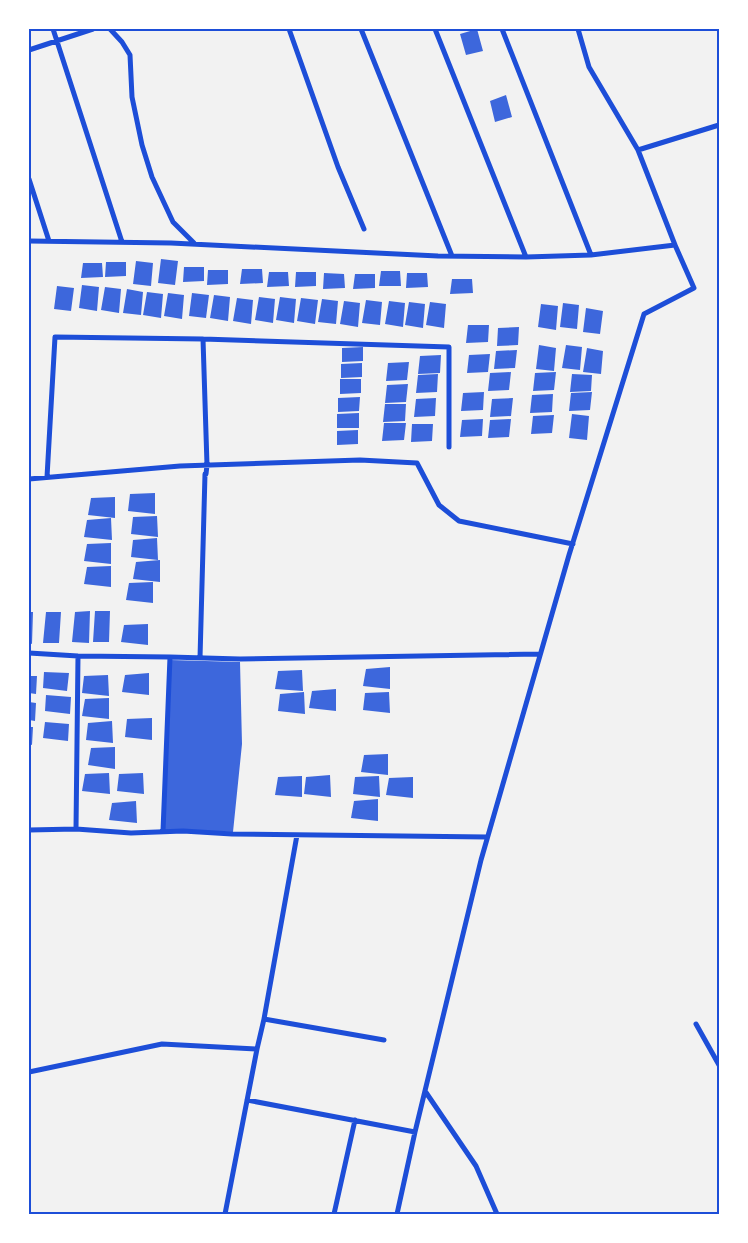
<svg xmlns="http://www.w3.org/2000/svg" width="748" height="1243" viewBox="0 0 748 1243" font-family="Roboto,sans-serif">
	<rect width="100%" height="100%" fill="#f2f2f2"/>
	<path fill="#3d67dc" d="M477,29L483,51L466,55L460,34Z
		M506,95L512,117L495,122L490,101Z
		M161,259L178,261L175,285L158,283Z
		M136,261L153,263L151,286L133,284Z
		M106,262H126V276L105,277Z
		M83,263H102L103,277L81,278Z
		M184,267H204V281L183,282Z
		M242,269H262L263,283L240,284Z
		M208,270H228V284L207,285Z
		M381,271H400L401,286H379Z
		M269,272H288L289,286L267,287Z
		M296,272H316V286L295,287Z
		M324,273L344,274L345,288L323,289Z
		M407,273H427L428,287L406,288Z
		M355,274H375V288L353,289Z
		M452,279H472L473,293L450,294Z
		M82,285L99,287L97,311L79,308Z
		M57,286L74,288L71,311L54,309Z
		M105,287L121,289L119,313L101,310Z
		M127,289L143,292L141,315L123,313Z
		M147,292L163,294L161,318L143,315Z
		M168,293L184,295L182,319L164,316Z
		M192,293L209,295L206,318L189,316Z
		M214,295L230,297L228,321L210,318Z
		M259,297L275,299L273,323L255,320Z
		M280,297L296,299L294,323L276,320Z
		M237,298L253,300L251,324L233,321Z
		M301,298L318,300L315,324L297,321Z
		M322,299L338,301L336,324L318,322Z
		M366,300L382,302L380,325L362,323Z
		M344,301L360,303L358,327L340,324Z
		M389,301L405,303L403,327L385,324Z
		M409,302L425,304L423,328L405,325Z
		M430,302L446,304L444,328L426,325Z
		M563,303L579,305L577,329L560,327Z
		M541,304L558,306L556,330L538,327Z
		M586,308L603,311L600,334L583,332Z
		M468,325H489L488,342L466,343Z
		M519,327L518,345L497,346L498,328Z
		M539,345L556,348L554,371L536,369Z
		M566,345L582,347L580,370L562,368Z
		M363,347V361L342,362V348Z
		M587,348L603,351L601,374L583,372Z
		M517,350L515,368L494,369L496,351Z
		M490,354L488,372L467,373L469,355Z
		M441,355L440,373L418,374L420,356Z
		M409,362L407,380L386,381L388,363Z
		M362,363V377L341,378V364Z
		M511,372L509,390L488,391L490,373Z
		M556,372L554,390L533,391L535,373Z
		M438,374L437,392L416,393L418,375Z
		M572,374L592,375L591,391L570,392Z
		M340,379H361V393L340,394Z
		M408,384L406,402L385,403L387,385Z
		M484,392L483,410L461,411L463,393Z
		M592,392L590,410L569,411L571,393Z
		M553,394L552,412L530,413L532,395Z
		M360,397L359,411L338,412V398Z
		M436,398L435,416L414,417L416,399Z
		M513,398L511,416L490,417L492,399Z
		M385,404H406L405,421L383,422Z
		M359,413V428H337V414Z
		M572,414L589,416L587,440L569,438Z
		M554,415L552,433L531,434L533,416Z
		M483,419L482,436L460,437L462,420Z
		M511,419L509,437L488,438L490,420Z
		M384,423H406L404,440L382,441Z
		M412,424H433L432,441L411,442Z
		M358,430V444L337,445V431Z
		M155,493V514L128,511L130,494Z
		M115,497V518L88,515L91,498Z
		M157,516L158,537L131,534L133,517Z
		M111,518L112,540L84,537L87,520Z
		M157,538L158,560L131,557L133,540Z
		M111,543V564L84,561L87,544Z
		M160,560V582L133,579L136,562Z
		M111,566V587L84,584L87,567Z
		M153,582V603L126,600L129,583Z
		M90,611L89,643L72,642L75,612Z
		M95,611H110L109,642H93Z
		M29,612H33L32,644L29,643Z
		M46,612H61L59,643H43Z
		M148,624V645L121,642L124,625Z
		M170,660L240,662L242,744L233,832L163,830Z
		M390,667V689L363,686L366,669Z
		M302,670L303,691L275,689L278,671Z
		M44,672L69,673L67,691L43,688Z
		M149,673V695L122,692L125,675Z
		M108,675L109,696L82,693L84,676Z
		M29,676H37L36,694L29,693Z
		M336,689V711L309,708L312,691Z
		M304,692L305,714L278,711L280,694Z
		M389,692L390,713L363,710L365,693Z
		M46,695L71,697L70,714L45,711Z
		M109,698V719L82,716L85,699Z
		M29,702L36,703L35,721L29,720Z
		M152,718V740L125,737L127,719Z
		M112,721L113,743L86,740L88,723Z
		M45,722L69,724L68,741L43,738Z
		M29,727H33L32,745L29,744Z
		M115,747V769L88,765L91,748Z
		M388,754V775L361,772L364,755Z
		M109,773L110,794L82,791L85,774Z
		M143,773L144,794L117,791L119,774Z
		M330,775L331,797L304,794L306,777Z
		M302,776V797L275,795L278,777Z
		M379,776L380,797L353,794L355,777Z
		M413,777V798L386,795L389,778Z
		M378,799V821L351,818L354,801Z
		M136,801L137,823L109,820L112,803Z"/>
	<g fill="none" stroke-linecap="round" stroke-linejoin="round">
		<path stroke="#1d4ed8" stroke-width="5" d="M53,29L122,242
			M110,29L122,42L130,55L132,97L142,145L152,177L173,222L194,243
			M289,29L338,167L364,229
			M361,29L452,256
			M435,29L526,257
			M578,29L589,67L638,150L675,245
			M29,50L93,29
			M638,150L719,125
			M29,179L49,241
			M29,241L171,243L438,256L526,257L591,255
			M47,477L55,337L203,339L449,347V447
			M29,479L180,466L360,460L417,463L439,505L459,521L573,544
			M29,653L78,656L170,657L163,831
			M170,657L240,659L540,654
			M200,658L205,474H206L207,465L203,339
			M76,829L78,656
			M29,830L76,829L131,833L183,831L232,834L487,837
			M264,1019L384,1040
			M696,1024L719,1065
			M257,1049L264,1019L297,835
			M29,1072L162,1044L257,1049L225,1214
			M425,1091L476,1166L497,1214
			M247,1100L415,1132
			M334,1214L355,1120
			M397,1214L415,1132L481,860L569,555L644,314L694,288L675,245L591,255L502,29"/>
	</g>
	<rect width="748" height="1243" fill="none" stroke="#ffffff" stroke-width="60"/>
	<rect x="30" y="30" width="688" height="1183" fill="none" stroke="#1d4ed8" stroke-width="2"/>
</svg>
